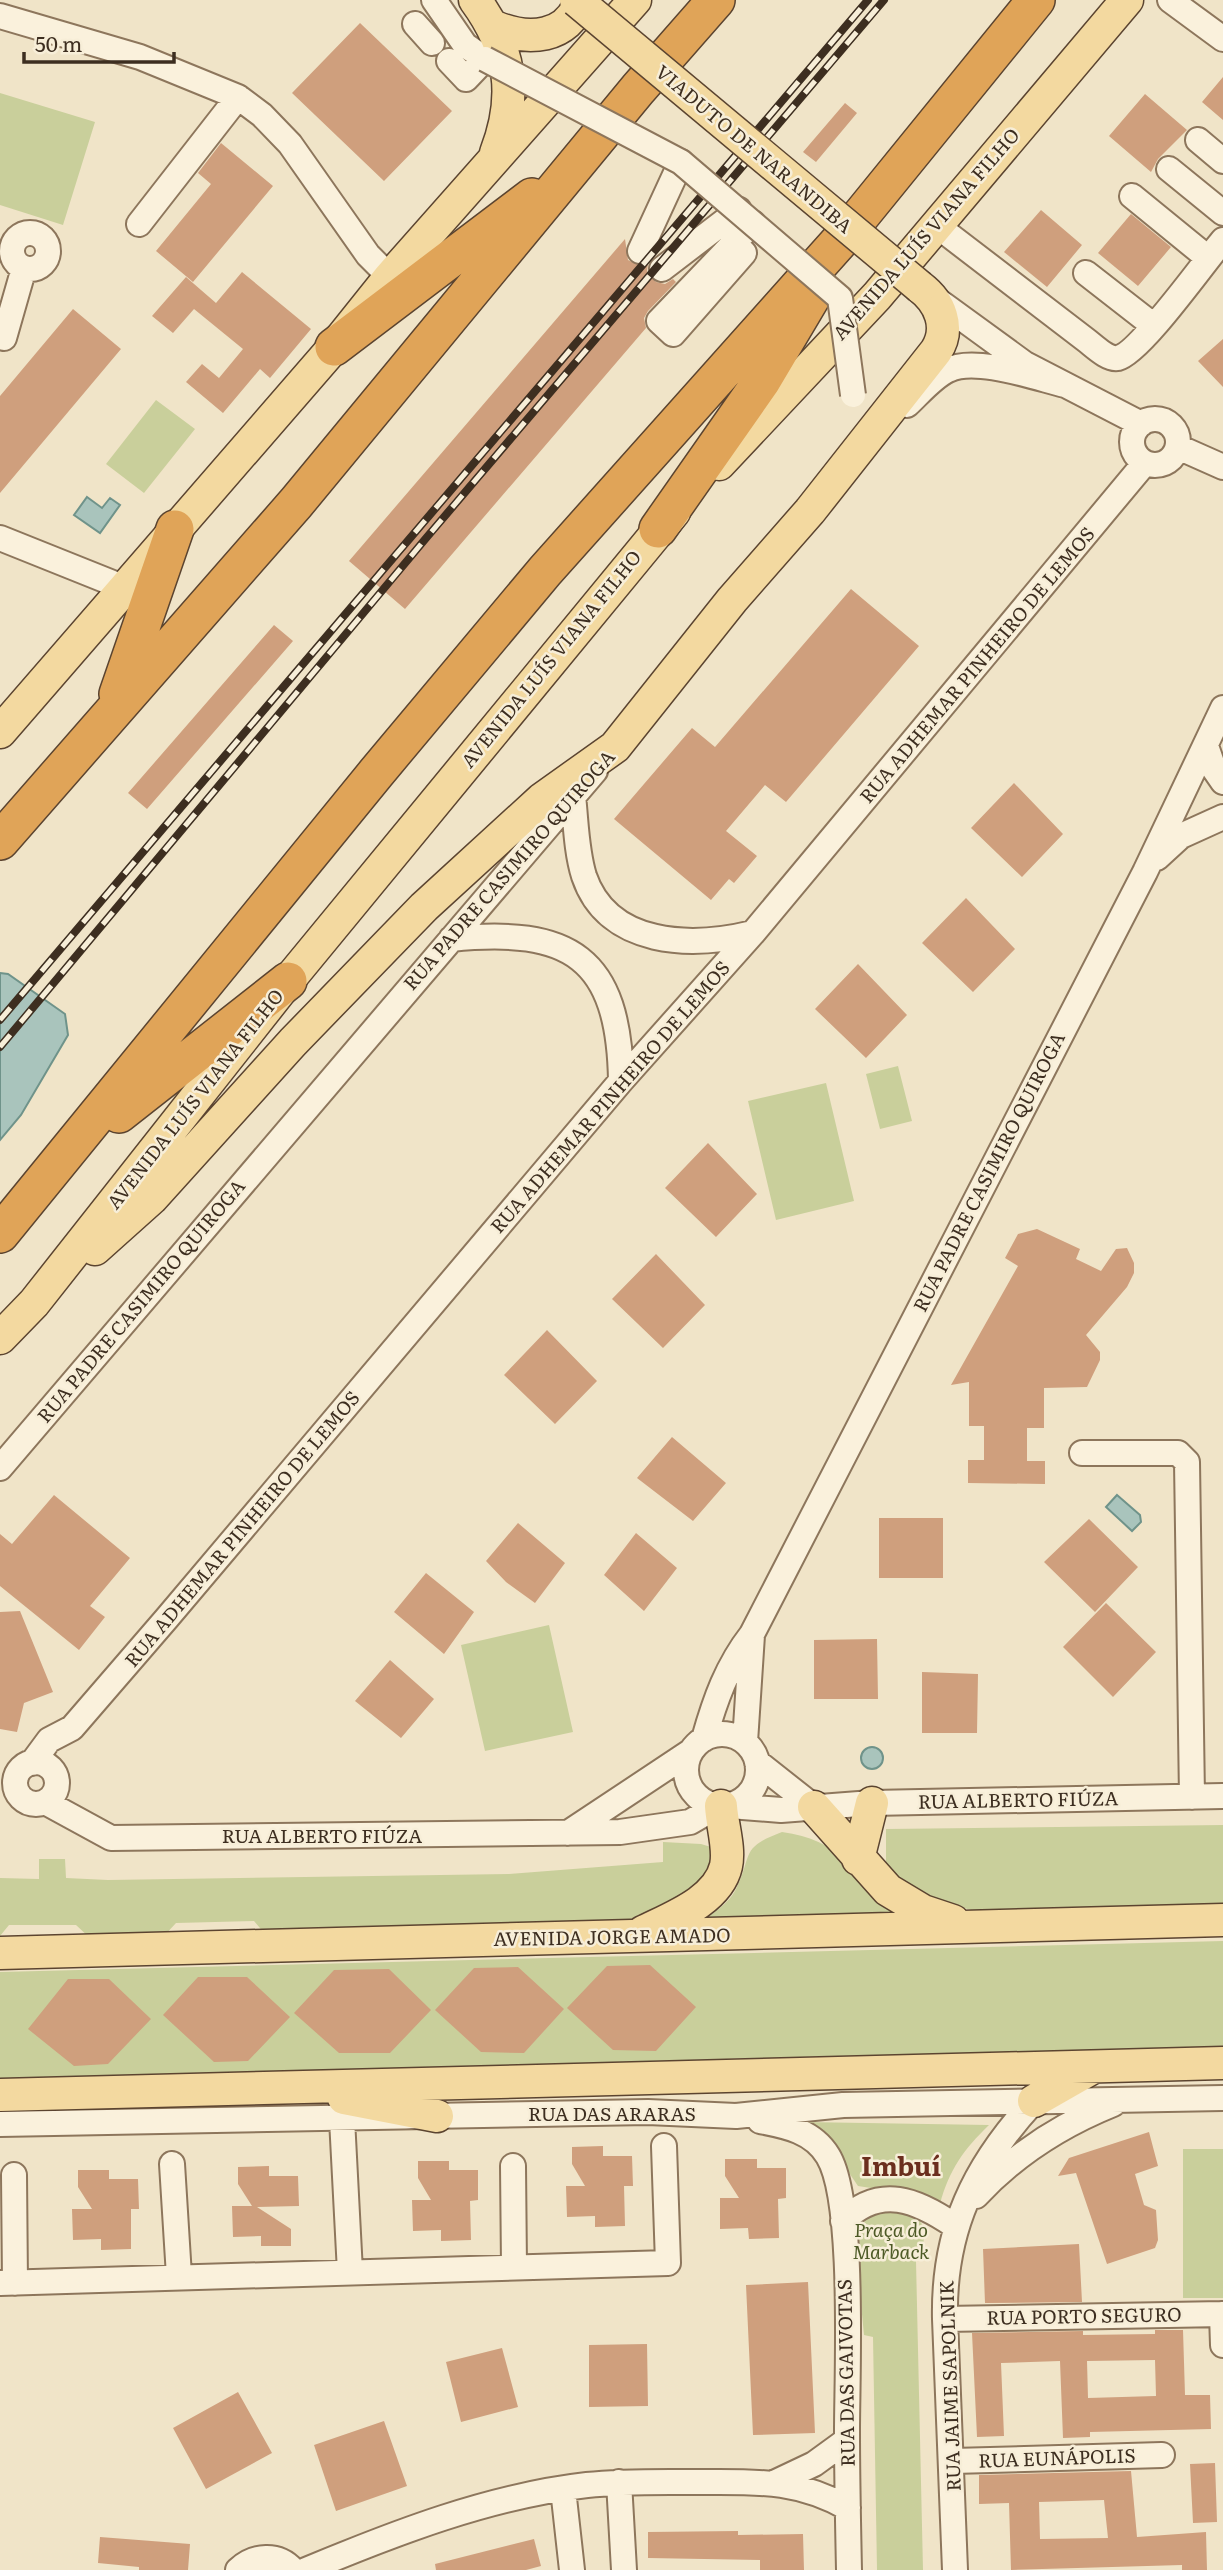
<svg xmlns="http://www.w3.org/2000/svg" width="1223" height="2570" viewBox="0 0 1223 2570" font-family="Literata,serif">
	<rect width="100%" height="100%" fill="#f0e4c8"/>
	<path fill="#c9cf9b" d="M0,93L95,122L63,225L0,205Z
		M156,400L195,429L144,493L106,464Z
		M898,1066L912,1121L880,1129L866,1074Z
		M826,1083L854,1201L776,1220L748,1101Z
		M549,1625L573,1732L485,1751L461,1645Z
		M1223,1825V1917L979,1912L914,1895L886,1873V1829Z
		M782,1832C839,1839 861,1875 899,1914L689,1928C706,1918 727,1907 736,1889C753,1855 739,1848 782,1832Z
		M663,1842L701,1844L711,1847L716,1857L717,1878L654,1921L265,1934L254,1921L176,1923L163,1937L91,1939L76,1925H9L0,1936V1878L39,1879V1859H65L66,1878L108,1880L509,1874L663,1862Z
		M1223,1941V2051L840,2056L0,2079V1972Z
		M804,2122L989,2125C964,2149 949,2170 940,2204L923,2196L858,2186L824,2136Z
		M1183,2149H1223V2298H1183Z
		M892,2206C926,2218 932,2228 916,2261L923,2570H877L873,2337L864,2335C862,2311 854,2247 862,2226C866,2214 882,2210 892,2206Z"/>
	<path fill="#a9c4bc" stroke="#6f938a" stroke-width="2" d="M87,497L102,508L110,498L120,505L100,533L74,515Z
		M0,973L8,974L65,1014L68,1035L21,1115L0,1140Z
		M1117,1495L1140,1515L1141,1522L1132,1531L1106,1507Z
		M861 1758a11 11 0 1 1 22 0a11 11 0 1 1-22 0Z"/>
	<path fill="#cf9f7d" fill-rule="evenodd" d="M360,23L452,111L384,181L292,93Z
		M1223,77V120L1202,102Z
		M1145,94L1187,130L1158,159L1151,172L1109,136Z
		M845,103L857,113L816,162L803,152Z
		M221,143L273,186L193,282L156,251L211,184L198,173Z
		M1041,210L1082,245L1047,287L1004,252Z
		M1131,214L1171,247L1138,286L1098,253Z
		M625,239L628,260L641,266L648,263L647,272L656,282L665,284L673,279L676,282L648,311L644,318L646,328L405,609L349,561Z
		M242,272L311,329L270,378L260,369L223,413L186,382L202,364L219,378L243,349L194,309L173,333L152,316L186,277L216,303Z
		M73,309L121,349L0,493V396Z
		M1223,339V387L1198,361Z
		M851,589L919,646L786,802L765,785L726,831L757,856L734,883L729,879L711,900L614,819L692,728L715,747Z
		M274,625L293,641L147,809L128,793Z
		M1014,783L1063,834L1022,877L971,828Z
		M966,898L1015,949L973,992L922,943Z
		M858,964L907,1015L866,1058L815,1009Z
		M708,1143L757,1194L716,1237L665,1188Z
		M1037,1229L1080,1249L1076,1259L1101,1271L1116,1249L1127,1248L1134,1263V1273L1127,1287L1086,1335L1100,1352V1360L1087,1387L1044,1388V1428H1027V1461H1045V1484L968,1483V1460H984V1426H969V1382L951,1385L1018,1266L1005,1258L1018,1234Z
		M656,1254L705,1305L663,1348L612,1299Z
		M547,1330L597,1381L555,1424L504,1375Z
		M672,1437L726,1483L693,1521L637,1478Z
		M54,1495L130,1558L90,1606L105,1617L79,1650L0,1586V1534L12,1544Z
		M879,1518H943V1578H879Z
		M1089,1519L1138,1567L1095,1612L1044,1562Z
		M518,1523L565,1563L535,1603L506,1582L486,1561Z
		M636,1533L677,1568L644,1611L604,1575Z
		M426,1573L474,1612L444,1654L394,1612Z
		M1106,1603L1156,1652L1113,1697L1063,1647Z
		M20,1611L53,1692L24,1703L17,1732L0,1729V1612Z
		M877,1639L878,1699H814V1640Z
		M390,1660L434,1699L401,1738L355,1701Z
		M922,1672L978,1674L977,1733H922Z
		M650,1965L696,2007L656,2051L613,2050L567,2008L607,1966Z
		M518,1967L564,2009L524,2053L481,2052L435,2010L474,1968Z
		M389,1969L431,2010L390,2053H339L294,2013L334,1970Z
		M198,1977H247L290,2017L248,2061L214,2062L163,2015Z
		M68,1979H109L151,2019L108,2064L74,2066L28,2029Z
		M1149,2132L1158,2166L1135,2174L1144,2205L1156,2210L1158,2240L1155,2248L1107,2264L1076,2173L1058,2176L1069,2158Z
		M603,2146V2156H632L633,2186H624L625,2226L595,2227V2216L567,2217L566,2186H585L572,2164V2147Z
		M725,2159H757V2168H786V2198L778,2199L779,2238L749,2239L748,2228L720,2229V2198H739L725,2176Z
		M418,2161H449V2170H478V2200L470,2201L471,2240L441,2241V2230L413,2231L412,2200H431L418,2178Z
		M269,2166V2176H298L299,2206L257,2207L291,2229V2246H261V2236L233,2237L232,2206H252L238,2184V2167Z
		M78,2170H109V2179H138L139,2209H131V2249L101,2250V2239L73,2240L72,2209H92L78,2187Z
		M1079,2244L1082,2302L985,2303L983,2249Z
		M808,2282L815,2433L753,2435L746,2285Z
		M1155,2330H1183L1185,2395H1210L1211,2429L1090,2432V2437L1063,2438L1060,2361L1001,2363L1004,2436L977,2437L972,2333L1083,2331V2335L1155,2334ZM1155,2360L1156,2396L1088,2398L1087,2361Z
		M647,2344L648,2406L589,2407V2345Z
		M502,2348L518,2407L461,2422L446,2362Z
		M238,2392L272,2453L206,2489L173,2428Z
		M384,2421L407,2486L336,2511L314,2445Z
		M1215,2463L1217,2522L1193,2523L1190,2464Z
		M1131,2471L1137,2537L1206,2532L1207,2570H1182V2565L1011,2570L1009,2503L979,2504V2475ZM1104,2500L1108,2538L1040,2539L1039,2502Z
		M738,2531V2535L803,2534L804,2570H760V2560L648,2558V2532Z
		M100,2537L190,2544L188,2570H139V2567L98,2563Z
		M534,2539L541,2566L526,2570H436L435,2564Z"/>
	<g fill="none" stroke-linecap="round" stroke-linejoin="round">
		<defs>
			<path id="minor" d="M434,0L465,45L485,59L466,79L449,61
				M1170,0L1223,39
				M0,16L140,57L238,97L262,115L290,144L368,255L390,277
				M415,24L432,43
				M1198,140L1223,161
				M1169,169L1223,213
				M1132,196L1208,258
				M139,224L238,97
				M936,225L1086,340C1094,346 1108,360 1118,358C1140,353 1205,261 1223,240
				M12 251a18 18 0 1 1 36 0a18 18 0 1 1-36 0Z
				M640,251L681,162
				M739,252L674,323L670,319L739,248L744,253L673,334L659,321L753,223
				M662,269L739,210
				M1086,273L1154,326
				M933,297L1025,364L1141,424
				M4,338L24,268
				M907,405C919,394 933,377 948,370C975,356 1036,378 1065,385
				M1132 442a23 23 0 1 1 46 0a23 23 0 1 1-46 0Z
				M1178,447L1223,467
				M0,538L125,588
				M1206,746L1214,769L1223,782
				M573,796C576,822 576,850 584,876C608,947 692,948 753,933
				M1157,858L1181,836L1223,817
				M451,939C570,927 619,957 621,1081
				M1082,1453H1178L1187,1462L1192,1797
				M0,1468L595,771
				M686 1770a36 36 0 1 1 72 0a36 36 0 1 1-72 0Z
				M704,1739C715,1700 727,1666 752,1634L1145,872L1223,708
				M745,1742L752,1635
				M757,1762L814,1807
				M15 1783a21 21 0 1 1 42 0a21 21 0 1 1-42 0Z
				M32,1763L49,1740L72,1728L167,1618L621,1081L753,933L1144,464
				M45,1802L111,1838L620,1832L690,1822L716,1807
				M730,1806L781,1810L872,1803L1223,1796
				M568,1833L690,1752
				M342,2119L350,2272
				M760,2121C786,2126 813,2131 828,2156C855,2200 847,2373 847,2431C847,2477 848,2524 849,2570
				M0,2124L648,2112L736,2116L843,2105L1223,2098
				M172,2164L179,2276
				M513,2166L514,2267
				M14,2175L15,2283
				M976,2196C1014,2155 1061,2125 1113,2104
				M843,2221C880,2184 917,2200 955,2226
				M0,2283L668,2263L664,2146
				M1222,2314L1223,2345
				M945,2319L1223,2314
				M953,2461L1162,2455
				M619,2482L624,2570
				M776,2482L814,2464L847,2440
				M563,2489L572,2570
				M238,2570C254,2555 278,2553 293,2570
				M306,2570C395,2533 490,2496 587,2485C624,2481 661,2482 698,2482C756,2482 796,2479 848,2508
				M955,2570L945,2319C943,2230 974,2166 1034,2101"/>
			<path id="major" d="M475,0C511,49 518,96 496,153
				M495,27C528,41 568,39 581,0
				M719,464L877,296L1127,0
				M0,732L334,347L390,277L635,0
				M95,1249L152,1198L293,1042L424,907L542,799L615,747L732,600L810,511L936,351C951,328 940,302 920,287
				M0,1338L34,1303L288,981L674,512
				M814,1807L888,1890L923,1911L953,1921
				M858,1859L872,1803
				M643,1932C671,1918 718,1901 726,1866C730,1848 722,1825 721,1806
				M0,1953L1223,1920
				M0,2095L1223,2063
				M344,2098L437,2116
				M1034,2101L1090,2069"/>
			<path id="highway" d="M334,347L532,197
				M658,529L761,382L812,296
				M118,694L175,529
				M0,841L296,503L638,89L716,0
				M119,1114L288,981
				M0,1234L376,773L545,571L845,235L1036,0"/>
		</defs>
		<use href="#minor" stroke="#8d765c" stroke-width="28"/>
		<use href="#major" stroke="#5b4430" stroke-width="35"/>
		<use href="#highway" stroke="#5b4430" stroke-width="40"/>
		<use href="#minor" stroke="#faf1dc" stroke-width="24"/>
		<use href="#major" stroke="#f3d9a0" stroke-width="32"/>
		<use href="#highway" stroke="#e0a458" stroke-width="37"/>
		<defs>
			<path id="rail" d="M0,1020L868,0
				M0,1047L427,537L884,0"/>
		</defs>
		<use href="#rail" stroke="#3d2e20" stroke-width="8"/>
		<use href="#rail" stroke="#f7eed8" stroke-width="5" stroke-dasharray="16" stroke-linecap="butt"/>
		<defs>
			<path id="minor-bridge" d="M485,59L681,162L840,298L853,395"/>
			<path id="major-bridge" d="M576,0L920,287"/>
		</defs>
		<use href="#minor-bridge" stroke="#8d765c" stroke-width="28" stroke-linecap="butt"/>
		<use href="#major-bridge" stroke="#5b4430" stroke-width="35" stroke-linecap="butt"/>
		<use href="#minor-bridge" stroke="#faf1dc" stroke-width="24"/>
		<use href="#major-bridge" stroke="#f3d9a0" stroke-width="32"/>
	</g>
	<g text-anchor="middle" stroke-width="5" stroke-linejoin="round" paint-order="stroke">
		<g font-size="19" fill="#3d2e20" stroke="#f7eed8">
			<text transform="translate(754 149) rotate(40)" y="7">VIADUTO DE NARANDIBA</text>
			<text transform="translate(926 234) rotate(-49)" y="7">AVENIDA LUÍS VIANA FILHO</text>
			<text transform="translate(551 659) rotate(-51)" y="7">AVENIDA LUÍS VIANA FILHO</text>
			<text transform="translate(977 665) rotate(-50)" y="7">RUA ADHEMAR PINHEIRO DE LEMOS</text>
			<text transform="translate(509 870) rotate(-49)" y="7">RUA PADRE CASIMIRO QUIROGA</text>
			<text transform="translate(610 1097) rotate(-49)" y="7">RUA ADHEMAR PINHEIRO DE LEMOS</text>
			<text transform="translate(195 1099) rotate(-52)" y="7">AVENIDA LUÍS VIANA FILHO</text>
			<text transform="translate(989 1172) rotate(-63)" y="7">RUA PADRE CASIMIRO QUIROGA</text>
			<text transform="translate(141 1301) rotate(-50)" y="7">RUA PADRE CASIMIRO QUIROGA</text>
			<text transform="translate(242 1529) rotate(-50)" y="7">RUA ADHEMAR PINHEIRO DE LEMOS</text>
			<text transform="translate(1018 1800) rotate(-1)" y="7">RUA ALBERTO FIÚZA</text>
			<text x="322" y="1843">RUA ALBERTO FIÚZA</text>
			<text transform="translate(612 1937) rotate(-1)" y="7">AVENIDA JORGE AMADO</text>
			<text x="612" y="2121">RUA DAS ARARAS</text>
			<text transform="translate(1084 2316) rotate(-1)" y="7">RUA PORTO SEGURO</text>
			<text transform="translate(846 2373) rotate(-91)" y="7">RUA DAS GAIVOTAS</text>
			<text transform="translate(950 2386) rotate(-92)" y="7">RUA JAIME SAPOLNIK</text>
			<text transform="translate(1057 2458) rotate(-2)" y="7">RUA EUNÁPOLIS</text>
		</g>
		<g font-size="19" font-style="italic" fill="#4d5a26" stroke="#f7eed8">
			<text x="891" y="2237">Praça do<tspan x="891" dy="22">Marback</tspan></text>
		</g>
		<g font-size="26" font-weight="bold" fill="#6b2e1e" stroke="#f7eed8">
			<text x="901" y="2176">Imbuí</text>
		</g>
	</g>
	<path d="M24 52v10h150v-10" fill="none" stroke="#3d2e20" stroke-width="3.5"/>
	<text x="35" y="52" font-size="21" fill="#3d2e20" stroke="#f7eed8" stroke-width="5" paint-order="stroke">50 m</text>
</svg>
